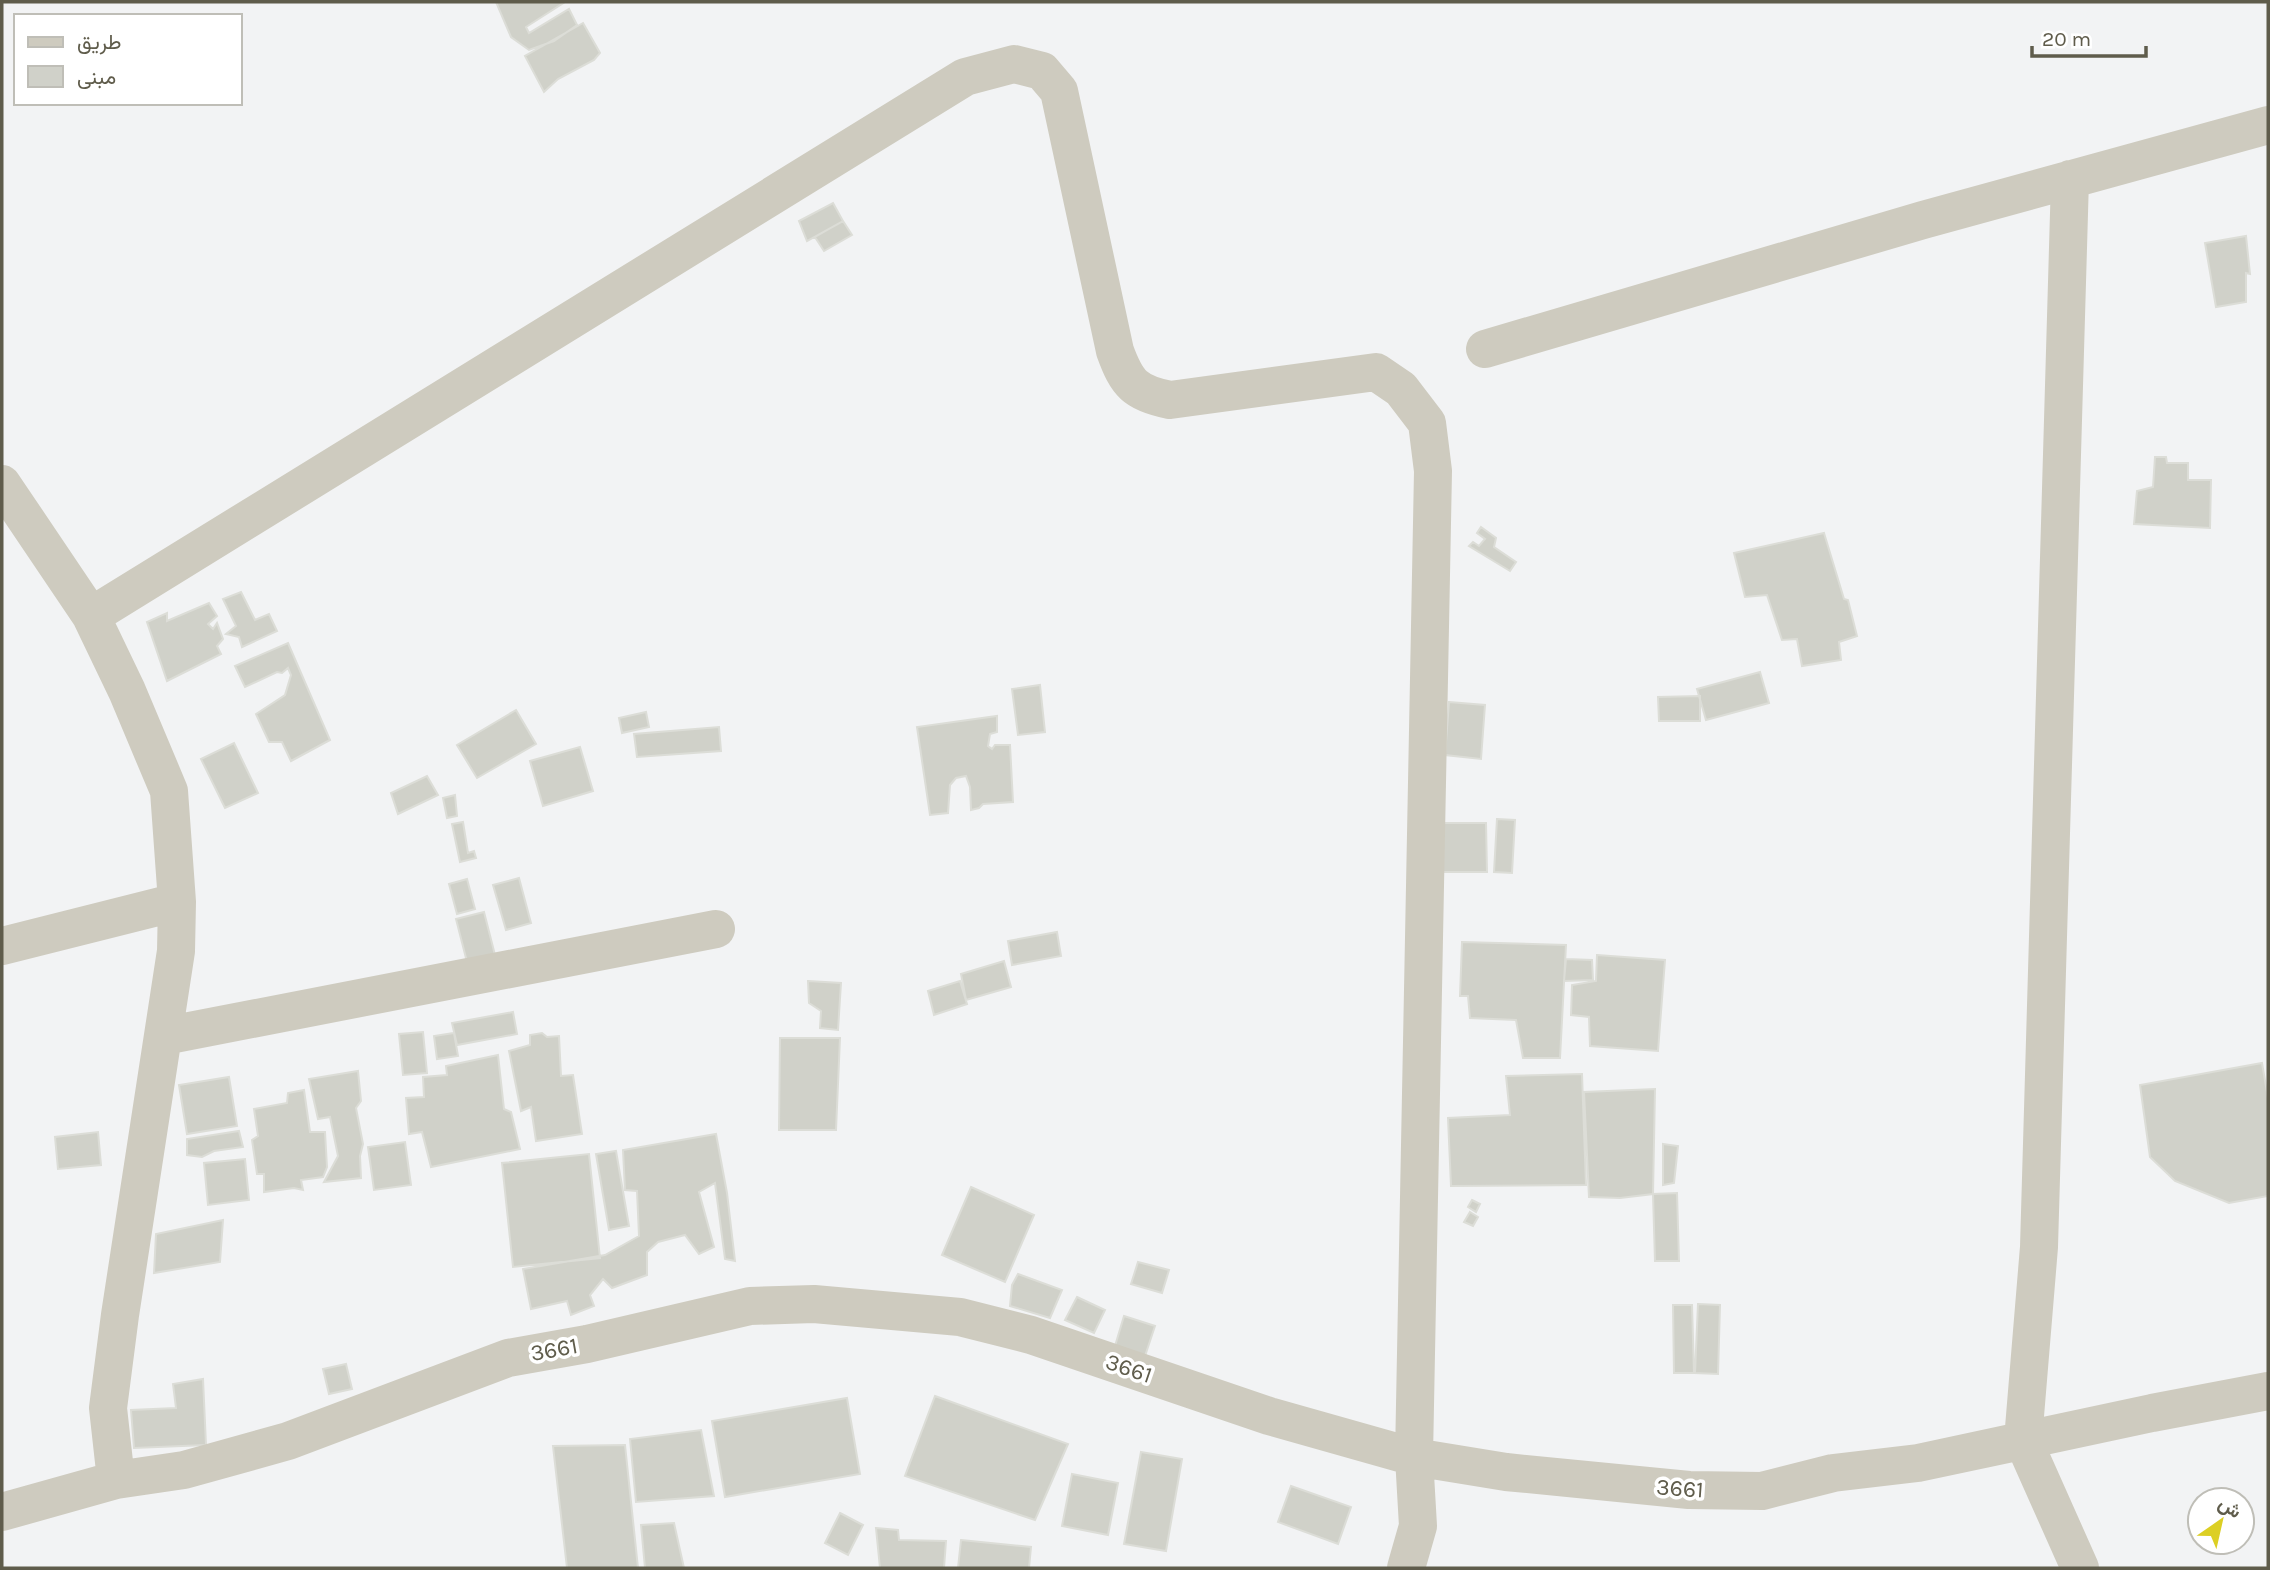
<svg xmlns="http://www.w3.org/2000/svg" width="2270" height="1570" viewBox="0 0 2270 1570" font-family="Karla,Vazirmatn,sans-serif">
	<rect width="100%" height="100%" fill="#f2f3f4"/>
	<path fill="#d0d1c9" stroke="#dcddd7" stroke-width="2" d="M496,2H565L526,27L529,33L569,9L577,25L554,41L529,50L511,37Z
		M583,23L600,53L594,60L558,79L544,92L525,56Z
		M833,203L843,221L807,241L799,221Z
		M843,221L852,235L824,251L815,237Z
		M2246,236L2250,274L2246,273V302L2216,307L2205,243Z
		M2155,457H2166L2167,463H2188V480H2211L2210,528L2134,524L2137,491L2153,487Z
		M1481,527L1496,538L1494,547L1516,562L1510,571L1469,546L1473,542L1479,546L1485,539L1477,533Z
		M1824,533L1844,599L1848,600L1857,636L1839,642L1841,660L1802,666L1797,639L1782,640L1767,595L1745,597L1734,553Z
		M241,592L255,620L269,614L277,631L242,647L239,637L226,634L236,626L223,599Z
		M209,603L217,616L208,624L213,629L217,623L223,639L217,646L221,654L167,681L147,622L167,613V621Z
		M288,643L330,740L291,761L282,742H269L256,714L285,695L291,675L288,668L282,673L277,672L245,687L235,666Z
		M1760,672L1769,703L1706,720L1697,689Z
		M1040,685L1045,732L1018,735L1012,689Z
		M1700,696V721H1659L1658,697Z
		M1449,702L1485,705L1481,759L1445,755Z
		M516,710L536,744L477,778L457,745Z
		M646,712L649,727L622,733L619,718Z
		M997,716V732L990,734L988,746L992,749L995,745H1010L1013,802L983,804L979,808L971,810L970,787L966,776L956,778L950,785L948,813L930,815L917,727Z
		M719,727L721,751L637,757L634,734Z
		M234,743L258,793L225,808L201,759Z
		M580,747L593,791L543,806L530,761Z
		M427,776L438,795L398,814L391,793Z
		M455,795L457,816L447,818L443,798Z
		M1497,819L1515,820L1512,873L1494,872Z
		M463,822L468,853L474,851L476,858L460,862L452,824Z
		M1442,823H1486L1487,872H1443Z
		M519,878L531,923L506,930L493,885Z
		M467,879L475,909L457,914L449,884Z
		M484,912L495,955L467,962L456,919Z
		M1057,932L1061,956L1012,965L1008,941Z
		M1462,942L1566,945L1560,1058H1523L1516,1020L1470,1018L1468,996H1460Z
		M1597,955L1665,960L1658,1051L1590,1046L1589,1017L1571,1015L1572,985L1596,981Z
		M1566,959L1592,960L1593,980L1564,981Z
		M1004,961L1011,987L966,1000L961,974Z
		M808,981L841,983L838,1030L820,1028L821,1011L809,1003Z
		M960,981L967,1004L934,1015L928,991Z
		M513,1012L517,1034L457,1045L452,1023Z
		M423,1032L427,1073L403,1075L399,1034Z
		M454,1033L458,1056L437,1059L434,1036Z
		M542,1033L547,1037L559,1036L561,1076L573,1075L582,1134L536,1141L531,1107L521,1111L509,1051L530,1045V1035Z
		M780,1038H840L836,1130H779Z
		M498,1055L504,1109L511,1112L520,1149L431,1167L422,1132L409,1134L406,1098L424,1097L423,1077L447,1075L446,1066Z
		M2262,1063L2268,1098V1196L2229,1203L2175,1181L2150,1157L2140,1085Z
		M358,1071L361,1101L356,1108L363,1144L360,1156L361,1178L324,1182L338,1156L330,1117L318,1119L309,1079Z
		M1582,1074L1586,1185L1451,1186L1448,1118L1510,1115L1506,1076Z
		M229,1077L237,1126L187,1134L179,1085Z
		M1655,1089L1653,1194L1620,1198L1589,1197L1584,1092Z
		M304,1090L310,1132H325L327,1167L323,1177L301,1180L303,1190L294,1188L264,1192V1174H257L252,1140L258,1136L254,1109L287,1103L288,1093Z
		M239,1131L243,1147L214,1151L202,1157L187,1155V1139Z
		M98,1132L101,1165L58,1169L55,1137Z
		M716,1134L727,1193L735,1261L725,1259L715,1183L699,1192L714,1247L699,1254L685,1235L658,1242L647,1252V1275L612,1288L603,1279L590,1295L594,1306L571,1315L567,1301L531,1309L523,1269L605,1255L639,1236L637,1191L625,1190L623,1150Z
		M405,1142L411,1185L374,1190L368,1147Z
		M1663,1144L1678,1146L1674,1183L1663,1185Z
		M616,1151L629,1226L609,1230L596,1154Z
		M589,1154L600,1258L513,1267L502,1163Z
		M245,1159L249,1200L208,1205L204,1163Z
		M971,1187L1034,1215L1005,1282L942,1255Z
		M1677,1193L1679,1261H1655L1653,1194Z
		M1472,1200L1480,1204L1476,1212L1468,1207Z
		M1470,1212L1478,1217L1473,1226L1464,1222Z
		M223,1220L220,1262L154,1273L156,1234Z
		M1138,1262L1169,1270L1162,1293L1131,1284Z
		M1018,1274L1062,1290L1050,1318L1010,1306L1012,1285Z
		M1077,1297L1105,1310L1094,1333L1065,1320Z
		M1698,1304L1720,1305L1718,1374L1695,1373Z
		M1673,1305H1692L1694,1373H1674Z
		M1124,1316L1155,1326L1145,1356L1115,1346Z
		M346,1364L352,1389L329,1394L323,1369Z
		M203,1379L206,1445L134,1448L131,1410L176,1408L173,1384Z
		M935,1396L1068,1444L1035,1520L905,1476Z
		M847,1398L860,1474L725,1497L712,1421Z
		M701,1430L714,1496L636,1502L630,1439Z
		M625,1445L638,1568H567L553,1446Z
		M1141,1452L1182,1459L1166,1551L1124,1544Z
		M1072,1474L1118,1483L1108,1535L1062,1526Z
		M1291,1486L1351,1507L1338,1544L1278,1522Z
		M840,1513L863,1525L848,1555L825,1543Z
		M674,1523L684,1568H645L641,1525Z
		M876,1528L898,1530L899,1540L946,1541L944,1568H880Z
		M961,1540L1031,1547L1029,1568H958Z"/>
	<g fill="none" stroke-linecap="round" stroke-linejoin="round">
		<path stroke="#cecbbf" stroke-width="38" d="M2070,179L2039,1247L2023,1440L2080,1568
			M1485,349L1923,220L2268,125
			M2,484L91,616L127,691L169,791L177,902L176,951L120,1315L108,1408L116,1480
			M91,616L965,77L1014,64L1042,71L1059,91L1115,351C1127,384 1135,393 1170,400L1376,372L1401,389L1427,423L1433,471L1414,1457L1418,1526L1406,1568
			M2,946L177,902
			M164,1036L716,929
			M2,1512L116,1480L184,1470L288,1441L508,1358L587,1344L750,1306L814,1304L960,1317L1031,1335L1269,1416L1414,1457L1506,1472L1689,1490L1762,1491L1833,1473L1918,1463L2152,1413L2268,1391"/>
	</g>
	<g text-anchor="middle" stroke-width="7" stroke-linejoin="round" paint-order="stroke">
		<g font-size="23" fill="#5f5c4b" stroke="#fff">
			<text transform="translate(554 1349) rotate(-10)" y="8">3661</text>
			<text transform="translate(1129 1368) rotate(19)" y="8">3661</text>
			<text transform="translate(1680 1488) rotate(4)" y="8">3661</text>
		</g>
	</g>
	<rect width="2270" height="1570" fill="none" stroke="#5f5c4b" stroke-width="7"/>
	<rect x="14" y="14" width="228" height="91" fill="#ffffff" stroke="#bfbeb7" stroke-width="2"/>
	<rect x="28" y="37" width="35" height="10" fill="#cecbbf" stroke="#bfbeb7" stroke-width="2"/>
	<text x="77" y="49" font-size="21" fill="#5f5c4b">طريق</text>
	<rect x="28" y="66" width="35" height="21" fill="#d0d1c9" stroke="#bfbeb7" stroke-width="2"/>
	<text x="77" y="84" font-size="21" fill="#5f5c4b">مبنى</text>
	<g transform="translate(2221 1521) rotate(34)"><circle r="33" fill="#ffffff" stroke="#bfbeb7" stroke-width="2"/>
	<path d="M0-5L12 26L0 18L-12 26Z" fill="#dccf24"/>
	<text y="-10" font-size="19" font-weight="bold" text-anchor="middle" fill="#5f5c4b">ش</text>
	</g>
	<path d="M2032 46v10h114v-10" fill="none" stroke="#5f5c4b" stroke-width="3.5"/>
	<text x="2042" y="46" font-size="21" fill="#5f5c4b" stroke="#ffffff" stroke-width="5" paint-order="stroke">20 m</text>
</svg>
